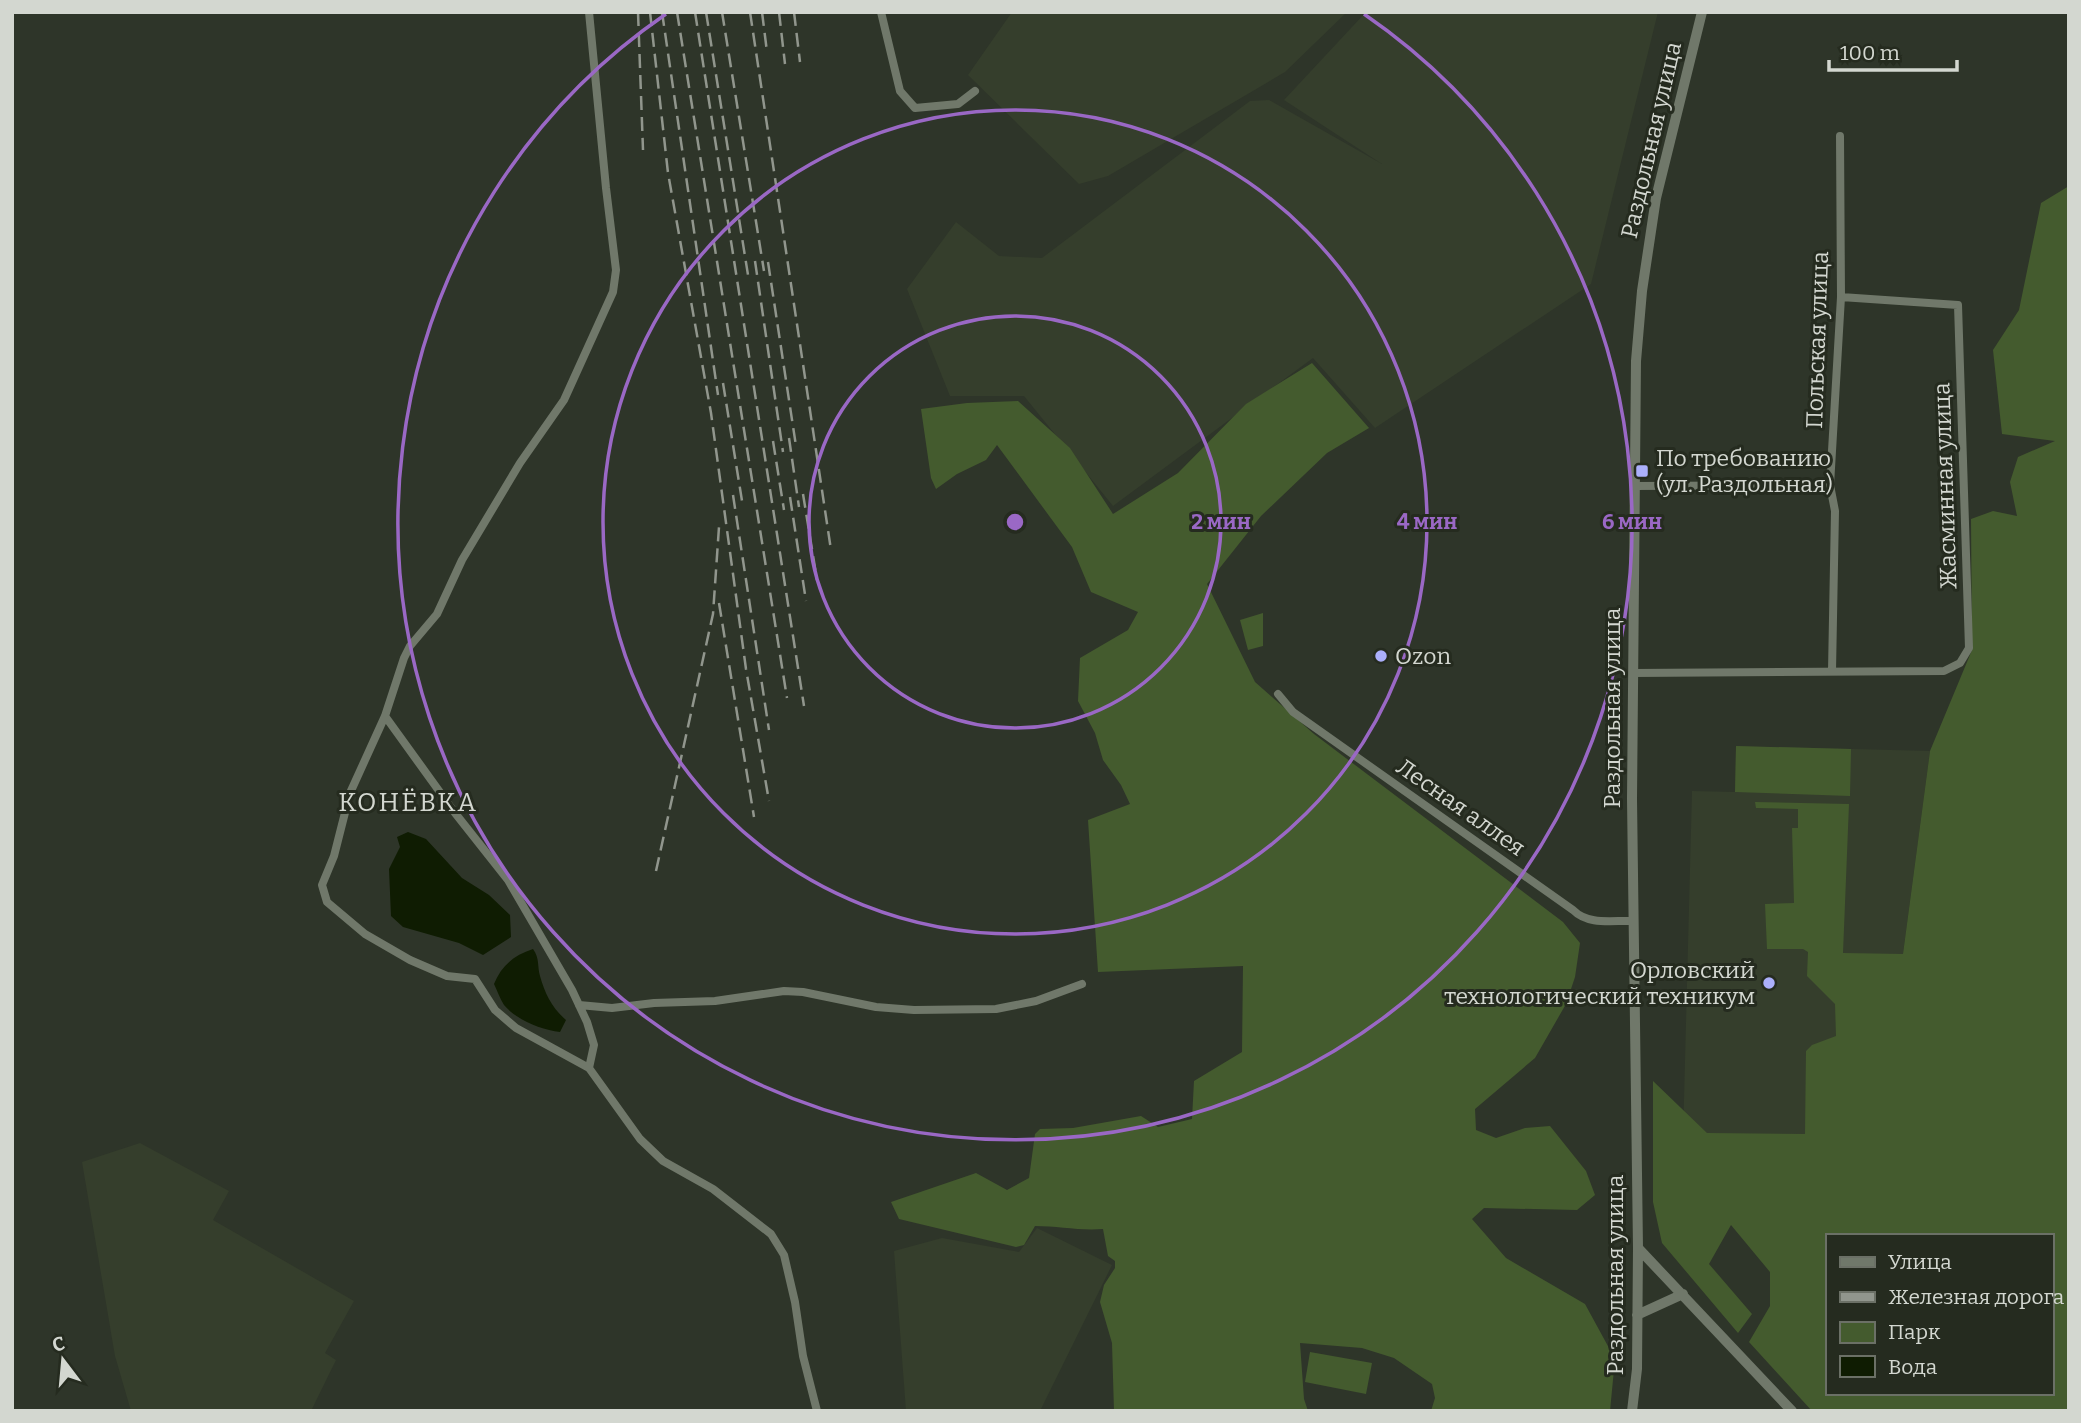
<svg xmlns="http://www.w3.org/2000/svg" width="2081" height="1423" viewBox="0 0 2081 1423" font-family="Bitter,serif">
	<rect width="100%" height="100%" fill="#2e3529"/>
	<path fill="#353e2c" d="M1012,12H1347L1285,72L1108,176L1079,184L968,75Z
		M1366,12H1658L1591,284L1375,428L1313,358L1113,506L1024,396H950L907,289L956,222L999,256L1042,258L1250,101L1269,100L1382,164L1284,100Z
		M1736,746L1930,751L1903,954L1810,1142L1683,1138L1692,791L1735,792Z
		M140,1143L229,1191L213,1220L354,1301L325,1353L336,1360L311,1411H131L115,1356L82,1162Z
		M1037,1228L1112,1265L1040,1411H906L894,1251L942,1238L1019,1252Z"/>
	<path fill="#445b2e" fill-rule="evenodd" d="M2069,186V1411H1812L1749,1342L1770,1306V1272L1731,1225L1709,1264L1752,1314L1738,1333L1662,1243L1653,1202V1081L1707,1133L1805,1134L1806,1051L1812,1045L1836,1036L1835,1004L1807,976L1808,952L1803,949H1767L1765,904L1794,903L1792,828H1798V809L1756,808L1755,802L1849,804L1843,953L1903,954L1930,751L1972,650L1971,519L1993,511L2017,516L2010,482L2018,457L2055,441L2002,434L1993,350L2019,310L2041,203ZM1827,1236H2051V1393H1827Z
		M1312,363L1369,428L1327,453L1261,516L1207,584L1255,682L1314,734L1563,922L1580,943L1575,977L1566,1004L1535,1058L1475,1109L1476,1130L1496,1138L1525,1128L1550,1126L1586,1171L1595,1195L1577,1210L1484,1208L1472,1219L1506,1258L1585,1304L1615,1359L1610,1411H1431L1435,1398L1432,1384L1394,1358L1362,1348L1300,1343L1304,1399L1308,1411H1114L1112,1343L1100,1302L1104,1285L1115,1268V1261L1108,1256L1103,1229C1080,1231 1058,1226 1035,1226L1024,1245L1016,1247L899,1219L891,1202L976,1173L1007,1190L1029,1178L1035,1134L1040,1129L1073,1128L1141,1116L1158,1127L1192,1119L1194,1081L1242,1052L1243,966L1098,972L1088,820L1130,804L1121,785L1103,760L1095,733L1078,701L1080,658L1128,630L1138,612L1091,592L1072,547L997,445L986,460L957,474L936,489L931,478L921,409L967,403L1018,401L1070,448L1113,514L1178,473L1246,404Z
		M1263,613V646L1248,650L1240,620Z
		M1736,746L1851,749L1850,796L1735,792Z
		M1310,1352L1372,1363L1366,1394L1305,1382Z"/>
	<path fill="#0f1c02" d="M408,832L426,839L462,878L489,895L510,915L511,937L483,955L459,943L403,927L391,916L389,869L400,847L397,837Z
		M533,949C540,959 537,966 540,976C545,994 552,1008 566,1020L560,1032C541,1030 517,1020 504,1005C500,999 497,990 494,984C501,966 514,955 533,949Z"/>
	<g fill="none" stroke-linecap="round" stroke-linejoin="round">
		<path stroke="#70786a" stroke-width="8" d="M589,12L606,188L616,270L613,292L564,400L520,463L462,560L437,614L410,646L404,658L385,716L350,793L334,856L322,885L327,902L365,934L410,960L447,976L475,979L495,1010L516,1028L589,1068L640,1139L663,1161L713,1189L771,1234L784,1255L795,1302L803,1356L817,1411
			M881,12L900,91L915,108L958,104L975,91
			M1634,486L1830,485
			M1832,671L1835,511L1830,485L1841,297L1840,136
			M1633,673L1944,671L1960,663L1969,648L1958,305L1841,297
			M1278,694L1293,712L1573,910C1589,926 1613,920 1634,921
			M385,716L455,813L508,880L572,990L587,1022L594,1045L589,1068
			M579,1005L612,1008L654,1003L715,1001L784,991L803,992L876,1007L914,1010L996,1009L1036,1001L1082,984"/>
		<path stroke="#70786a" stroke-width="10" d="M1638,1248L1792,1411
			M1637,1315L1683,1294
			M1632,1411L1637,1369L1638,1248L1632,799L1636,361L1642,291L1656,198L1702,12"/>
		<path stroke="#91968d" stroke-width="2.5" stroke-dasharray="14 7" stroke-linecap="butt" d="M638,12L643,150
			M650,12L668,173L711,413L746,669L769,801
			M662,12L718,395
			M677,12L787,698
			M695,12L804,706
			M706,12L748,275
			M722,12L764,271
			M750,12L831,550
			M762,12L767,52
			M779,12L785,64
			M794,12L800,62
			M755,261L783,452
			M768,262L796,446
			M723,383L743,507
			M789,438L799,507
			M773,441L784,510
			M803,494L817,580
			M733,495L769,730
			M790,497L806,601
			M719,603L754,817
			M656,871L713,614L719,527"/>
	</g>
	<g fill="none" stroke="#9a68c5" stroke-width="3.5">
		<circle cx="1015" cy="522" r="206"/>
		<circle cx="1015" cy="522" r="412"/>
		<path d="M1364 14A617 617 0 1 1 666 14"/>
	</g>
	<g fill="#abaffb" stroke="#252b1f" stroke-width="2.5">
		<rect x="1635" y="464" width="14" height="14" rx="3.5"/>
		<circle cx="1381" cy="656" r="7"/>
		<circle cx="1769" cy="983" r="7"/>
	</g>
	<g text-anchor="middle" stroke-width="6" stroke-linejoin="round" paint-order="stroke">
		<g font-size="23" fill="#d3d7d0" stroke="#252b1f">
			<text transform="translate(1651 140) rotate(-77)" y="8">Раздольная улица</text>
			<text transform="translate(1817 340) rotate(-88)" y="8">Польская улица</text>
			<text transform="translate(1945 486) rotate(-92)" y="8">Жасминная улица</text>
			<text transform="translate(1612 708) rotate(-90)" y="8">Раздольная улица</text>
			<text transform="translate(1461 807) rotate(35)" y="8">Лесная аллея</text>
			<text transform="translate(1615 1275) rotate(-90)" y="8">Раздольная улица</text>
		</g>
		<g font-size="23" fill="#d3d7d0" stroke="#252b1f" text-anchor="start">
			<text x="1656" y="466">По требованию<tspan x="1656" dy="26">(ул. Раздольная)</tspan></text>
			<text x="1395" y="664">Ozon</text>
			<text x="1755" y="978" text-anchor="end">Орловский<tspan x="1755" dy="26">технологический техникум</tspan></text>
		</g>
		<g font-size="26" letter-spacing="2" fill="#d3d7d0" stroke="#252b1f">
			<text x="408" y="811">КОНЁВКА</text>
		</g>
	</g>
	<circle cx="1015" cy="522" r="10" fill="#9a68c5" stroke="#252b1f" stroke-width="3.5"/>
	<g font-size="21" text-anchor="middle" font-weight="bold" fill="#9a68c5" stroke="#252b1f" stroke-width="6" stroke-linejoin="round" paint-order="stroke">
		<text x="1221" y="529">2 мин</text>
		<text x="1427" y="529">4 мин</text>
		<text x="1632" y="529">6 мин</text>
	</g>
	<rect width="2081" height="1423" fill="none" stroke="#d3d7d0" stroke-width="28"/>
	<rect x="1826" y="1234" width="228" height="161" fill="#252b1f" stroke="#6b7066" stroke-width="2"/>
	<rect x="1840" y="1257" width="35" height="10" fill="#70786a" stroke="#6b7066" stroke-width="2"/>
	<text x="1888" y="1269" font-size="21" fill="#d3d7d0">Улица</text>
	<rect x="1840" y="1292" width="35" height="10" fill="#91968d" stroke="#6b7066" stroke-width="2"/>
	<text x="1888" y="1304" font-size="21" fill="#d3d7d0">Железная дорога</text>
	<rect x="1840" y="1322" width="35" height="21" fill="#445b2e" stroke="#6b7066" stroke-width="2"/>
	<text x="1888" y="1339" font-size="21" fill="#d3d7d0">Парк</text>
	<rect x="1840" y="1356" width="35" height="21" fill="#0f1c02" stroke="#6b7066" stroke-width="2"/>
	<text x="1888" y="1374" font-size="21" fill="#d3d7d0">Вода</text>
	<g transform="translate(63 1360) rotate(344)" stroke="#252b1f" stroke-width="5" paint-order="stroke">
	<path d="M0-5L12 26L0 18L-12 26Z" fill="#d3d7d0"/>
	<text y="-10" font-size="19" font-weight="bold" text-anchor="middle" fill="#d3d7d0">С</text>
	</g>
	<path d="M1829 60v10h128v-10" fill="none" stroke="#d3d7d0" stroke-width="3.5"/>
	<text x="1840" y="60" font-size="21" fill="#d3d7d0" stroke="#252b1f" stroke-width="5" paint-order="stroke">100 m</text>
</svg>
